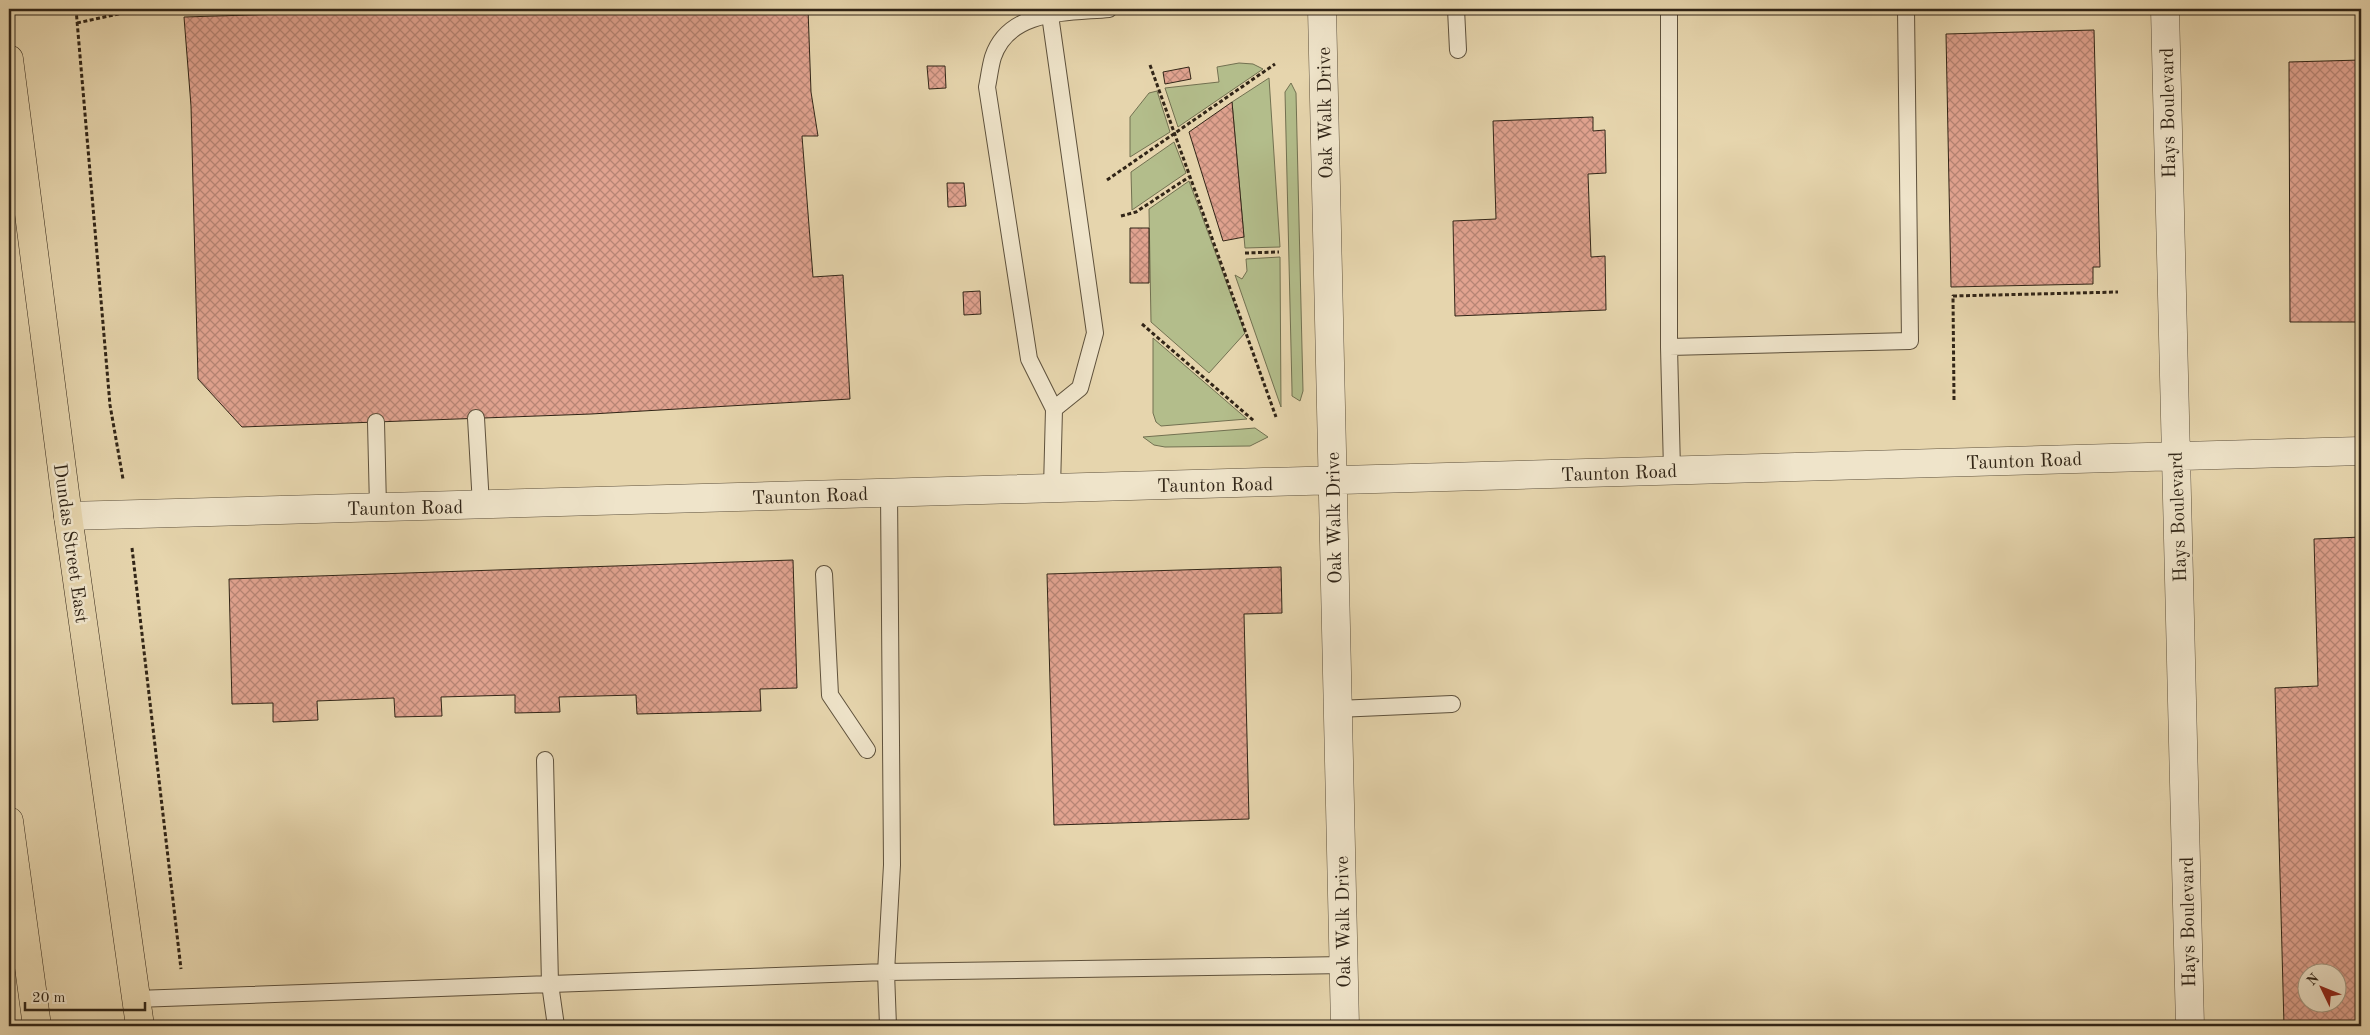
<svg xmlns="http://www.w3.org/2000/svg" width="2370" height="1035" viewBox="0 0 2370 1035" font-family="'Old Standard TT',serif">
	<defs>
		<pattern id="building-cross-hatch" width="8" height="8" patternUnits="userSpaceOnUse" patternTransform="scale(1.25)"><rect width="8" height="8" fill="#e1a390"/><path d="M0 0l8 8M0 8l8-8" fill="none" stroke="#b78575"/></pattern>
	</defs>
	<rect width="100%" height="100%" fill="#e6d5ad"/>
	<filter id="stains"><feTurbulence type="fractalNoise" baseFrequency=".004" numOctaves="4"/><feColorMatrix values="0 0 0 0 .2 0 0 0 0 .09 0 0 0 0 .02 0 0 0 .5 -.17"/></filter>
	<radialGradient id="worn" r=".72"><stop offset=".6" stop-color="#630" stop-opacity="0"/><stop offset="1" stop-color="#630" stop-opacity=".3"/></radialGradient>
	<path fill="#b3bd8b" stroke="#727151" d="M1239,63L1253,64L1263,69L1178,127L1165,88L1219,82L1217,67Z
		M1269,78L1280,247L1245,248L1232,102Z
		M1291,83L1296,93L1303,391L1300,401L1292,396V390L1285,92Z
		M1157,91L1170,132L1130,157V117L1149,93Z
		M1174,142L1186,173L1132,210L1131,172Z
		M1189,181L1245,333L1209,373L1151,322L1149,209Z
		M1280,257L1281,407L1235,275L1242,279L1247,271L1246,259Z
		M1153,338L1247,419L1161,426L1156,422L1153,413Z
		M1255,428L1268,437L1250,446L1165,447L1154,445L1143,437Z"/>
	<path fill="url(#building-cross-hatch)" stroke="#312517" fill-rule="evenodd" d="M448,9H808L811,92L818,136H802L813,277L843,275L850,399L591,414L242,427L198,379L191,106L184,17Z
		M2094,30L2100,267H2093V284L1951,287L1946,34Z
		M2361,60V322H2290L2289,62Z
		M927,66H945L946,88L929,89Z
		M1189,67L1191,79L1165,84L1163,72Z
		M1232,102L1244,237L1223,241L1189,132Z
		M1593,117V131L1605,130L1606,173L1588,174L1591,257L1605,256L1606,310L1455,316L1453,221L1496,219L1493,121Z
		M947,183H964L966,206L948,207Z
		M1130,228H1149V283H1130Z
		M980,291L981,314L964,315L963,292Z
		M2361,537V1026H2284L2275,688L2318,686L2314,539ZM2308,972H2338V1002H2308Z
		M793,560L797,688L760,689L761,711L637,714L636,695L559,697L560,712L515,713V695L441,697L442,716L395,717L394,698L317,701L318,720L273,722V703L232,704L229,579Z
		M1281,567L1282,613L1244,614L1249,819L1054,825L1047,574Z"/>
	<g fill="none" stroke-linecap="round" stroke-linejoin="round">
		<defs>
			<path id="lane" d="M1456,9L1458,50
				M1669,9V347L1672,470
				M1050,15L1095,333L1080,388L1054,409
				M1669,347L1910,341L1906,9
				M476,418L481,505
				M376,422L378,507
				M1052,488L1054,409L1029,359L987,87C989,78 990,67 993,57C1009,9 1067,13 1109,9
				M824,574L830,695L867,750
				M1337,709L1452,704
				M545,760L550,984L556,1026
				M136,999L886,972L1344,965
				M888,1026L886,972L892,865L889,492"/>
			<path id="street" d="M1322,9L1345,1026
				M2165,9L2190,1026
				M68,516L2361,451"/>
			<path id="primary" d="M9,59L68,516L140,1026
				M9,821L37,1026"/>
		</defs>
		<use href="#lane" stroke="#5e513c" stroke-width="18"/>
		<use href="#street" stroke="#5e513c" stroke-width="29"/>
		<use href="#primary" stroke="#312517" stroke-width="29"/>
		<path stroke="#312517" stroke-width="3" stroke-dasharray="4 2.5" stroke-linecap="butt" d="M76,9L110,405L123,479
			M77,23L141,9
			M1150,65L1276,417
			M1107,180L1275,64
			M1121,216L1136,212L1189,177
			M1245,253L1279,252
			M1142,324L1254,421
			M1954,400L1953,296L2118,292
			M132,548L181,969"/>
		<use href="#lane" stroke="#efe4ca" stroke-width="16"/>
		<use href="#street" stroke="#efe4ca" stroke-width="28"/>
		<use href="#primary" stroke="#e6d5ad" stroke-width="28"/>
	</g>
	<g text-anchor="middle" stroke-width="5" stroke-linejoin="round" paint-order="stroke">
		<g font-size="19" fill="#312517" stroke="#efe4ca">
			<text transform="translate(1324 113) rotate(-91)" y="7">Oak Walk Drive</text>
			<text transform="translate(2167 113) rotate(-91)" y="7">Hays Boulevard</text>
			<text transform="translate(2024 460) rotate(-2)" y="7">Taunton Road</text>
			<text transform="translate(1619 472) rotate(-2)" y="7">Taunton Road</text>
			<text transform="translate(1215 484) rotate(-1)" y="7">Taunton Road</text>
			<text transform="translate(810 495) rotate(-2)" y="7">Taunton Road</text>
			<text transform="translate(405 507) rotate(-1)" y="7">Taunton Road</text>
			<text transform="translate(2177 517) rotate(-92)" y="7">Hays Boulevard</text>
			<text transform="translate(1333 518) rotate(-91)" y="7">Oak Walk Drive</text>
			<text transform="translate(72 543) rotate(82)" y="7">Dundas Street East</text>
			<text transform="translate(1342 922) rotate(-91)" y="7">Oak Walk Drive</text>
			<text transform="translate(2187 922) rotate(-91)" y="7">Hays Boulevard</text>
		</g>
	</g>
	<rect width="2370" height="1035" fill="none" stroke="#e6d5ad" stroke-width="30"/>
	<rect x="10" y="10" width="2350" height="1015" fill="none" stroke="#312517" stroke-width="2.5"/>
	<rect x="15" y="15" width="2340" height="1005" fill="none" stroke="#312517"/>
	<g transform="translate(2322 988) rotate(313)"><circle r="24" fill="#efe4ca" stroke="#a39882"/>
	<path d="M0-4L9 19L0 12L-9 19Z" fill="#8f2418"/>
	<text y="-8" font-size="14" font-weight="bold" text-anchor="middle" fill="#312517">N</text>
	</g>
	<path d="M25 1002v8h120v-8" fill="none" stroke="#312517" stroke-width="2.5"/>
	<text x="32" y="1002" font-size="15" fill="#312517" stroke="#efe4ca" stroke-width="4" paint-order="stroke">20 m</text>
	<rect width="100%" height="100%" filter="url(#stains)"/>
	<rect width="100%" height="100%" fill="url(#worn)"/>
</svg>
